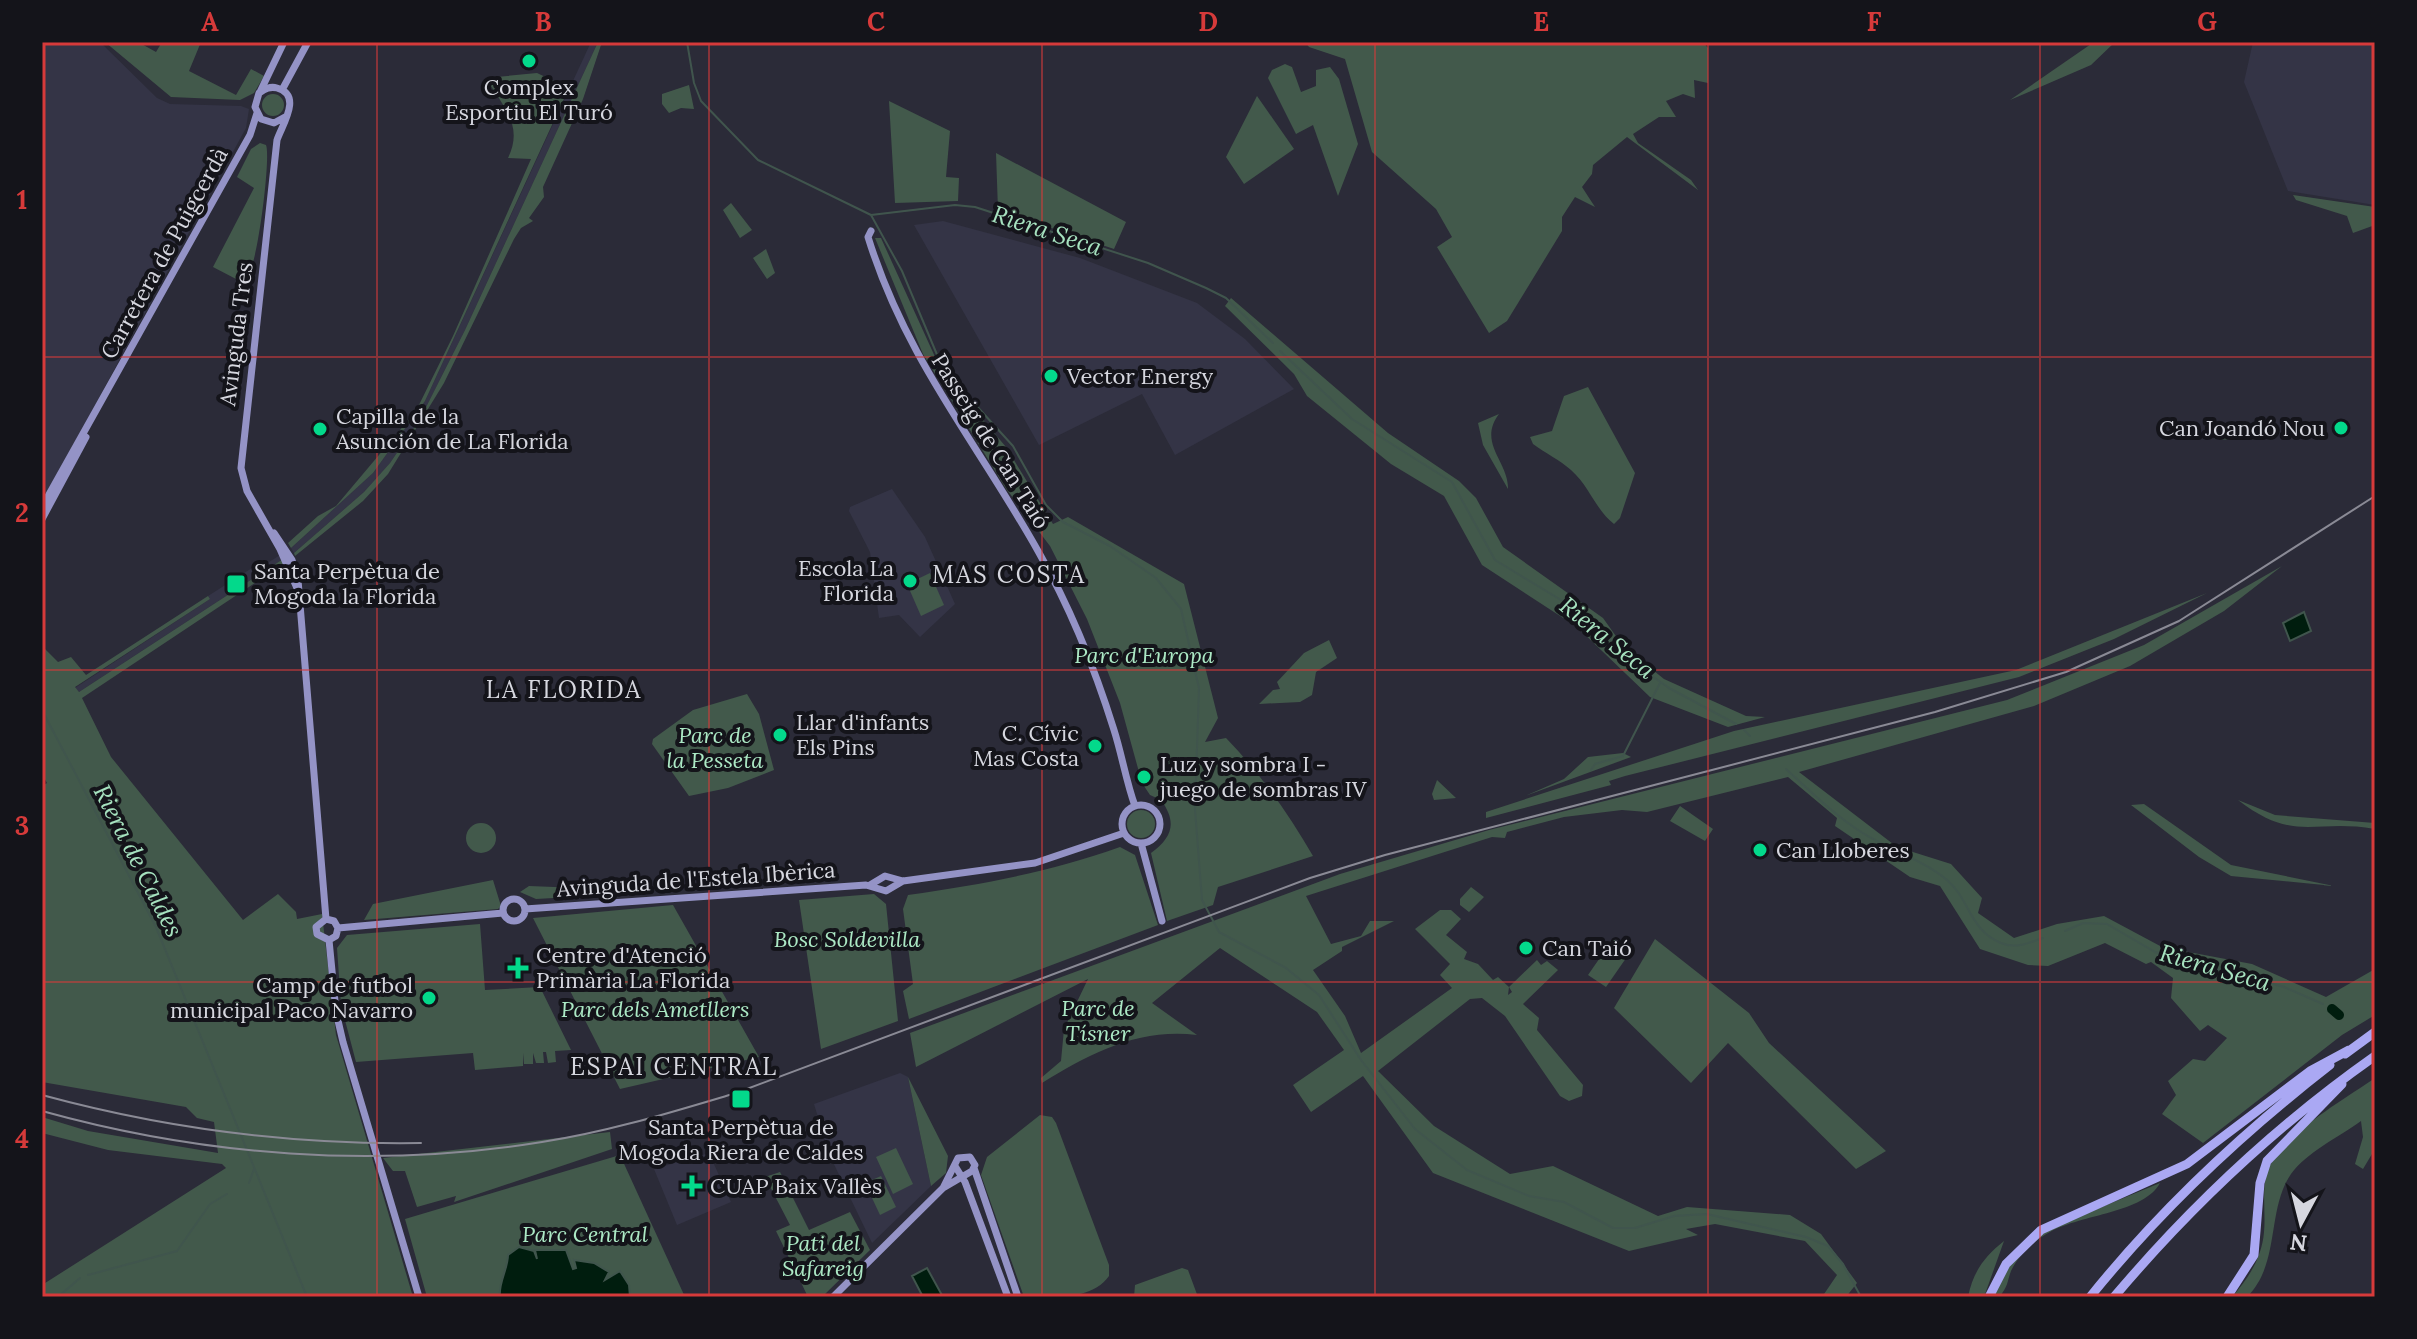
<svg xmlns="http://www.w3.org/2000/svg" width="2417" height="1339" viewBox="0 0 2417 1339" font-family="Lora,serif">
	<rect width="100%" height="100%" fill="#2b2b38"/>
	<path fill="#343446" d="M42,42H100L157,98L170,104L241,106L249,109L246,128L42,502Z
		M591,42H598L465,330L420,419L390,463L364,492L294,553L291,548L373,473L425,401Z
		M2253,42H2375V205L2288,191L2244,82Z
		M943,221L1080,258L1197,303L1245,339L1294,389L1175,455L1142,394L1039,445L914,225Z
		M892,489L925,537L955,604L920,637L899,615L879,618L870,552L849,511L850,507Z
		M280,555L283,559L79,692L75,688L210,599L208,596L260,563L263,566Z
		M900,1073L908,1077L931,1186L872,1243L830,1156L814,1104Z
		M709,1153L731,1202L677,1225L654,1169Z"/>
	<path fill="#42594b" d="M105,42H138L156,52L162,42H201L189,71L236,95L251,69L264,76L254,93L240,100L171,97Z
		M598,42H602L583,99L543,187L544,197L529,218L533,221L521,228L514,239L444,383L388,474L363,501L295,556L294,553L364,492L390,463L420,419L465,330Z
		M1305,42H1703L1708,48V83L1694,80L1695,98L1683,94L1666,101L1676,117H1659L1633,134L1638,143L1691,180L1698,190L1627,137L1593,165L1592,174L1582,187L1595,207L1575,197L1562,217V231L1507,321L1489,333L1437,247L1452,237L1436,209L1372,152L1345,59L1309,47Z
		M2094,42H2115L2091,65L2010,100Z
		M1285,64L1292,67L1301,92L1316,86V70L1330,67L1339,79L1358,144L1338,196L1313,125L1296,134L1268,78L1272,70Z
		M537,73L569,88L425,401L373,473L291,548L288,543L318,516L336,506L416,411L453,336L531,159L508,158C524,125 503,107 486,78Z
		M689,85L694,109L681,108L669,113L662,104V94Z
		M262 105a11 11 0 1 1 22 0a11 11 0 1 1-22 0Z
		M1257,96L1294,149L1244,184L1226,157Z
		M889,101L950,131L946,177L959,178L958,201L895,203Z
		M260,143L266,145C271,157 258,256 251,267C248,271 240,276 236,279L213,267L254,188L237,177L251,149Z
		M996,153L1126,222L1114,249L998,210Z
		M2293,195L2375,207V225L2353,233L2347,216L2296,200Z
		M731,203L752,230L740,238L723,210Z
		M875,238H881L941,370L1006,447L1053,524L1068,517L1184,584L1218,718L1205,742L1226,738C1260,773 1288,813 1313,856L1218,887L1213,905L1167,921L1151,853C1173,837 1177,822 1161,800L1150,795L1142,783L1120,703L1087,619L1050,546L1007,490L923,354Z
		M766,249L775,273L767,279L753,258Z
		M1231,298L1388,433L1459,481L1476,498L1503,547L1603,618L1623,646L1664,679L1746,716L1765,717L1728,727L1650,697L1577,627L1482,565L1444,496L1391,464L1307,396L1294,374L1225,306Z
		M1588,387L1635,473L1620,518L1614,524C1595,509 1590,487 1571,470C1560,460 1545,453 1533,444L1530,437L1552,431L1564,396Z
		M1499,414C1477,443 1509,462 1508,489L1483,445L1478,423Z
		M2215,424H2237L2235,440L2214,439Z
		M283,559L285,563L82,698L111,757L243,920L278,894L296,912L297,919L322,914L336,1035L413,1297H42V1285L226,1168L222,1164L108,1150L42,1133V1117L88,1131L218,1153L214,1122L197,1118L186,1107L42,1082V786L47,783L42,774V646L58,662L71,657L86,675L208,596L210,599L75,687L79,692Z
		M2282,566L2224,611L2130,666L2034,706L1799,772L1897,847L1951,864L1982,898L1978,913L2014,938L2057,924L2104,916L2162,947L2252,964L2326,997L2375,969V1015L2342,1035L2203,1143L2162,1114L2176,1095L2168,1081L2193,1059L2205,1061L2227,1038L2208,1025L2200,1031L2171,998L2173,978L2151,962L2146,964L2105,943L2048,966L2028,965L1980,949L1940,886L1910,877L1835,826L1837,818L1788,777L1647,812L1622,810L1564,817L1507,832L1505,838L1492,837L1306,896L1331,944L1361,936L1370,921H1394L1342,947V951L1313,970L1345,1016L1361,1053L1452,988L1440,975L1450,964L1415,929L1440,910H1451L1461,919L1446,935L1467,952L1464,959L1478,964L1493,980L1498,977L1509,987L1508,995L1512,992L1509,987L1537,960L1541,965L1547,961L1558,970L1523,1004L1539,1018L1537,1030L1583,1085L1582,1096L1569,1101L1560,1096L1505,1016L1482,998L1470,999L1378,1071L1434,1126L1510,1174L1553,1166L1658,1216L1687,1207L1790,1215L1821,1234L1857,1283L1846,1297H1822L1837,1275L1805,1241L1715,1224L1686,1229L1698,1235L1629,1251L1433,1173L1363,1076L1311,1112L1293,1085L1344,1050L1317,1012L1220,948L1152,1003L1197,1035C1138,1028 1091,1053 1042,1083L1041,1078L1061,1061L1064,1029L1088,979L916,1067L910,1033L1340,874L1489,830L2007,700L2144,645Z
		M930,573L944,605L921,616L907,584Z
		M2207,593L2114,639L2019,677L1625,776L1609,781L1611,785L1486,818V812L1734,731L2016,670Z
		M1329,640L1337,658L1316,672L1312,695L1300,702L1259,704L1273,690L1280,689L1277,682L1304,653Z
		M747,694L759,714L774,770L728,788L689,796L652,744L653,739L693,710Z
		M1623,753L1631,757L1525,796L1564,779L1588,757Z
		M1437,780L1456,798L1434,800L1432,794Z
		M2238,800L2275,815L2375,823V829C2314,818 2295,844 2238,800Z
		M2144,804L2231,865L2334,886L2231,876L2199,857L2131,805Z
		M1680,806L1713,829L1705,841L1670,821Z
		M1127 824a14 14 0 1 1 28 0a14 14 0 1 1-28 0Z
		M466 838a15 15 0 1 1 30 0a15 15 0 1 1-30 0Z
		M1120,847L1135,855L1158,925L909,1019L903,991L913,984L903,909L908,895C984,884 1046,873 1120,847Z
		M493,880L501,906L498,909L364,920L373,904Z
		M529,886L605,889L606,895L536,899L520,892Z
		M1471,887L1484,897L1469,912L1460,905V899Z
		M874,894L886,904L898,1021L821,1049L799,900Z
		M673,905L759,1057L620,1089L533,918Z
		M480,924L485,990L540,987L571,1050L555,1051L556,1062L548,1063L546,1052H543L544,1063H536L533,1053V1064H524L523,1053V1066L475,1070L473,1053L356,1062L341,1005L337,948L347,935Z
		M1613,939L1631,951L1606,987L1588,975Z
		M1655,939L1749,1013L1769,1043L1886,1151L1856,1169L1728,1043L1691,1083L1614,1008Z
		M908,1077L948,1156L946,1173L931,1186Z
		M2375,1078V1149L2363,1169L2355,1164L2363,1137L2361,1121C2339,1137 2307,1152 2291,1174C2266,1211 2281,1263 2247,1297H2232C2249,1278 2262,1257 2264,1232C2266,1211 2261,1189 2268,1170C2281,1135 2345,1099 2375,1078Z
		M1040,1115L1052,1117L1056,1123L1109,1265V1276C1092,1301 1050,1297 1024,1297L981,1175L987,1157Z
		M610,1132L612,1149L454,1202L456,1196L417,1207L405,1171H393L383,1158Z
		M896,1148L913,1184L893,1194L876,1157Z
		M620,1155L685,1297H427L405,1219Z
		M780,1172L809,1230L850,1212L870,1250L822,1297H808L776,1231L790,1225L765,1177Z
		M881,1176L896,1207L880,1215L865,1183Z
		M2160,1183C2144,1213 2082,1214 2050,1232C2035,1240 2019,1254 2011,1271C2007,1282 2008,1287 1999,1297H1992L2010,1262L2046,1230Z
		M2004,1241L1984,1297H1968C1973,1272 1984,1257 2004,1241Z
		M1182,1268L1188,1270L1198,1297H1134L1135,1285Z"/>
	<path fill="#001d0e" stroke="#40554d" stroke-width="2" d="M2304,612L2311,631L2290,641L2283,623Z
		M519,1247L534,1251L537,1259L535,1250H566L573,1269L576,1268L574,1260L594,1263L609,1272L605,1280L620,1271L629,1285L630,1297H500C498,1283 508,1269 508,1255Z
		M927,1268L943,1297H923L912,1276Z"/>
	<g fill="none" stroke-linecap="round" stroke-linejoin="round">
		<path stroke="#40554d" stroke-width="2" d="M687,42L694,83L701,101L758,160L871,215L955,205L975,207L1148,263L1206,288L1226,298L1273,343
			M871,215L902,271L943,369L1013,446L1046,505L1063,522L1110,546L1156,578L1181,609L1199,688L1195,809L1202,900L1219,932L1286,968L1319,995L1361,1060L1415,1129L1467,1170L1529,1196L1564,1202L1613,1228H1635L1674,1216L1707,1214L1806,1237L1828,1246L1843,1264L1861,1297
			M1280,351L1352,419L1452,482L1495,560L1584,614L1635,664L1669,688L1736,724
			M42,710L156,927L307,1297
			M1744,730L1750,736
			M1786,769C1810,791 1833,814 1861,832C1888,849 1923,860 1947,880C1969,898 1970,931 2001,943C2015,949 2029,943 2043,938
			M1591,770L1595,764L1623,756L1660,683
			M2065,931L2083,923L2107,924L2155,952L2284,987L2323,1004
			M249,1183L254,1169
			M88,1275L177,1251L210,1204L227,1194
			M58,1297L80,1278"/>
		<path stroke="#001d0e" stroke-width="10" d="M2332,1009L2339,1015"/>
		<path stroke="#9493c6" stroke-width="7" d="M282,90L308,42
			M260,92L284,42
			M285,117L274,123L261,119L255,107L259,93C265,89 270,86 277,88C303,95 282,125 277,140L241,468L247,491L280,549L297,588
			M871,231L868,237C906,360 977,442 1038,551C1070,607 1095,669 1114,730C1122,755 1126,781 1135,806
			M42,507L250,135L257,113
			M42,519L86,437
			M274,533L292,560L298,580L326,919
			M1122 824a19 19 0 1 1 38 0a19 19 0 1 1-38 0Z
			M1141,843L1162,921
			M870,885L885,876L903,881L1035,863L1124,833
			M503 910a11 11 0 1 1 22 0a11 11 0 1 1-22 0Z
			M525,909L866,885L886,891L903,881
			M326,919L316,927L317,934L329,940
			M326,919L334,921L338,928L336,936L329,940
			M338,928L503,913
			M329,940L336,1012L343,1042L419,1297
			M955,1166L965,1182L1008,1297
			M974,1168L1018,1297
			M833,1297L943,1188L958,1158L970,1157L975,1165L972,1171L943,1188"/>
		<path stroke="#aaa8f3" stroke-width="9" d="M2345,1054L2375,1032
			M1989,1297L2006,1264L2041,1230L2187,1164L2310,1071L2349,1050
			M2090,1297C2161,1209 2241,1134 2330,1065
			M2114,1297C2191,1206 2277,1125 2375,1056
			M2227,1297L2254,1255L2260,1183L2267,1161L2342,1084"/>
		<path stroke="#8a8a95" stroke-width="2" d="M42,1095C167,1129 292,1145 421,1143
			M42,1111C204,1156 375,1169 542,1142C608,1132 672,1112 736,1093L1310,878L1385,855L1935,712L2066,672L2179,621L2375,496"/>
	</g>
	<path fill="none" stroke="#d63a3a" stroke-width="2" stroke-opacity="0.55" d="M377,42V1297M709,42V1297M1042,42V1297M1375,42V1297M1708,42V1297M2040,42V1297M42,357H2375M42,670H2375M42,982H2375"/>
	<g fill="#03d98b" stroke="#14141a" stroke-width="3">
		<circle cx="529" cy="61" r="8"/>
		<circle cx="1051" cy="376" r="8"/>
		<circle cx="2341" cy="428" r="8"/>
		<circle cx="320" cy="429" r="8"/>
		<circle cx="910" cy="581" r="8"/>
		<rect x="226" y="574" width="20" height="20" rx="4"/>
		<circle cx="780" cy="735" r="8"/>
		<circle cx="1095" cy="746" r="8"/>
		<circle cx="1144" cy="777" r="8"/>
		<circle cx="1760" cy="850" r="8"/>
		<circle cx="1526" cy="948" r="8"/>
		<path d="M514 956h8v8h8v8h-8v8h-8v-8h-8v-8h8z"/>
		<circle cx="429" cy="998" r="8"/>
		<rect x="731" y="1089" width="20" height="20" rx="4"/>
		<path d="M688 1174h8v8h8v8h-8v8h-8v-8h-8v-8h8z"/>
	</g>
	<g text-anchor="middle" stroke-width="8" stroke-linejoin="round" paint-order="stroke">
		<g font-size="22" fill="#d6d7df" stroke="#14141a" text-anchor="start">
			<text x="529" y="95" text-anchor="middle">Complex<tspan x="529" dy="25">Esportiu El Turó</tspan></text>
			<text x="1067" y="384">Vector Energy</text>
			<text x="336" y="424">Capilla de la<tspan x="336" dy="25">Asunción de La Florida</tspan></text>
			<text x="2325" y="436" text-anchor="end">Can Joandó Nou</text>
			<text x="894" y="576" text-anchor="end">Escola La<tspan x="894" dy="25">Florida</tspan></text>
			<text x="254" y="579">Santa Perpètua de<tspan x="254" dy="25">Mogoda la Florida</tspan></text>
			<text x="796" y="730">Llar d'infants<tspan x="796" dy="25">Els Pins</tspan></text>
			<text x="1079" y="741" text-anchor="end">C. Cívic<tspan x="1079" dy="25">Mas Costa</tspan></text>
			<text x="1160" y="772">Luz y sombra I -<tspan x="1160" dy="25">juego de sombras IV</tspan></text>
			<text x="1776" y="858">Can Lloberes</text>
			<text x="1542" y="956">Can Taió</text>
			<text x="536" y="963">Centre d'Atenció<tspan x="536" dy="25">Primària La Florida</tspan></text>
			<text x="413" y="993" text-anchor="end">Camp de futbol<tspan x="413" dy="25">municipal Paco Navarro</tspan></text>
			<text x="741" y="1135" text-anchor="middle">Santa Perpètua de<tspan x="741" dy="25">Mogoda Riera de Caldes</tspan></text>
			<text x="710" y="1194">CUAP Baix Vallès</text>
		</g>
		<g font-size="22" fill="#d6d7df" stroke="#14141a">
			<text transform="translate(164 253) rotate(-61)" y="8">Carretera de Puigcerdà</text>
			<text transform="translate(236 334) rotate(-83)" y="8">Avinguda Tres</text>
			<text transform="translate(991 441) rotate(58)" y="8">Passeig de Can Taió</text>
			<text transform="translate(696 879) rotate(-4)" y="8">Avinguda de l'Estela Ibèrica</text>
		</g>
		<g font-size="22" font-style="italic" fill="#ace9c5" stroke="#14141a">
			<text x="1144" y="663">Parc d'Europa</text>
			<text x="715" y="743">Parc de<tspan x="715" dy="25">la Pesseta</tspan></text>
			<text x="847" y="947">Bosc Soldevilla</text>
			<text x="1098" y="1016">Parc de<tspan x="1098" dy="25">Tísner</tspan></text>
			<text x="655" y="1017">Parc dels Ametllers</text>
			<text x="585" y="1242">Parc Central</text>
			<text x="823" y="1251">Pati del<tspan x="823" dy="25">Safareig</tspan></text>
		</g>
		<g font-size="24" font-style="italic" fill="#a6e2bf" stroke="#14141a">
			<text transform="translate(1047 231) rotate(18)" y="8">Riera Seca</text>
			<text transform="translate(1607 638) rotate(39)" y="8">Riera Seca</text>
			<text transform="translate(138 861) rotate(63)" y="8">Riera de Caldes</text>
			<text transform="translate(2215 968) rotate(16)" y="8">Riera Seca</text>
		</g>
		<g font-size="24" letter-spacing="2" fill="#d6d7df" stroke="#14141a">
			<text x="1009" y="583">MAS COSTA</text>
			<text x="564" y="698">LA FLORIDA</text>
			<text x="674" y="1075">ESPAI CENTRAL</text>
		</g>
	</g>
	<rect width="2417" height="1339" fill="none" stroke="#14141a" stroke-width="88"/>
	<g transform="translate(2301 1223) rotate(187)" stroke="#14141a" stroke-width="6" paint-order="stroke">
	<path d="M0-6L14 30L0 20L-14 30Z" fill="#d6d7df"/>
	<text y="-12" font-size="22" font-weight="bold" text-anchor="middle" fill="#d6d7df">N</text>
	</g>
	<rect x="44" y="44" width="2329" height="1251" fill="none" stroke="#d63a3a" stroke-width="3"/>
	<g font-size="26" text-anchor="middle" font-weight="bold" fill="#d63a3a">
		<text x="210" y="31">A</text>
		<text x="543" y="31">B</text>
		<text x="876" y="31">C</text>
		<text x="1208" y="31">D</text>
		<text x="1541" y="31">E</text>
		<text x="1874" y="31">F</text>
		<text x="2207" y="31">G</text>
		<text x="22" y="209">1</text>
		<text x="22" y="522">2</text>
		<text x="22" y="835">3</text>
		<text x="22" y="1148">4</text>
	</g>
</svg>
